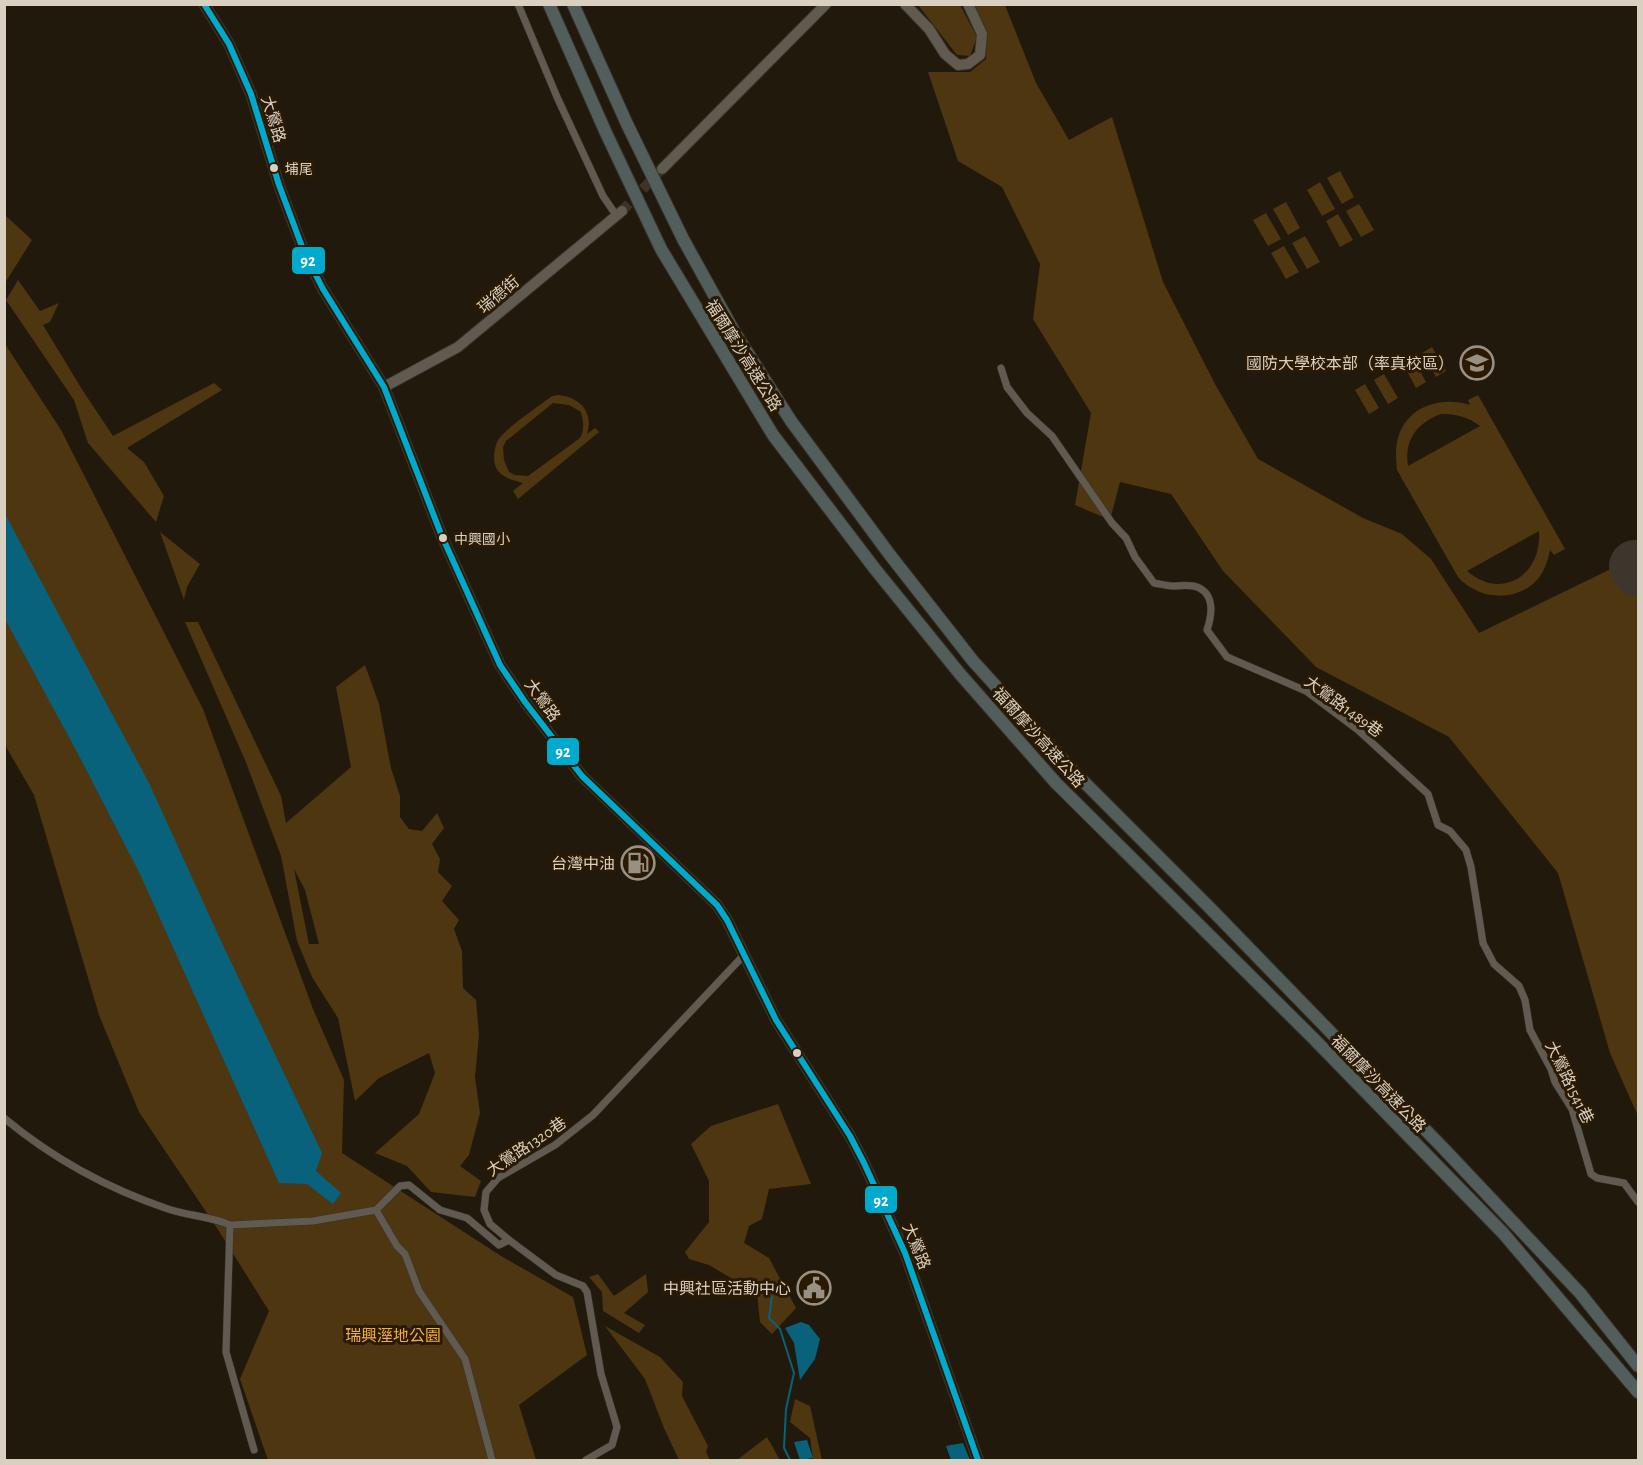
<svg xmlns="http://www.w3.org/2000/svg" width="1643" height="1465" viewBox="0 0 1643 1465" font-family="'Alegreya Sans','Noto Sans TC',sans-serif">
	<rect width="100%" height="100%" fill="#21190c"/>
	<path fill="#4e3611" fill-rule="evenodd" d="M918,5H960L977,37L970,56L957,55Z
		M974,5H1005L1036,83L1069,140L1112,117L1163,282L1215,384L1258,459L1363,518L1402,534L1431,559L1479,633L1617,566L1638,598V1116L1610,1053L1558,873L1449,737L1316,667L1223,571L1171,494L1120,482L1110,520L1075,505L1091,413L1033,319L1040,264L1002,187L958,161L928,72H970L986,59L987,34Z
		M1340,171L1354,197L1342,204L1327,178Z
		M1320,182L1335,209L1322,216L1307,190Z
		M1286,202L1300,228L1288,235L1273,209Z
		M1359,204L1374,230L1361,237L1346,211Z
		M1266,213L1281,239L1268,246L1253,220Z
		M1338,214L1353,240L1340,247L1326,221Z
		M5,215L32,240L5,283Z
		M1305,236L1320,262L1307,269L1292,243Z
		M1284,246L1299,272L1286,279L1271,253Z
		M18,280L40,311L59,303L50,322L43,325L83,391L113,436L214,383L222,390L127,448L144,462L164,496L156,522L88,443L74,400L6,300Z
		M5,344L61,430L203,709L313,1009L344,1080L342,1153L501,1256L573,1297L587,1355L519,1405L536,1460H268L240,1379L269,1311L217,1228L139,1112L99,1015L34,795L5,745Z
		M1432,347L1446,371L1436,377L1422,353Z
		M1413,358L1426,382L1416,388L1403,364Z
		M1384,374L1398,398L1388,404L1374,380Z
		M1365,384L1379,408L1369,414L1355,390Z
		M558,395C580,397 594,412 587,434L595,428L599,432L518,499L513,491L523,483C509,479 495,476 494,459C494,452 495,446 498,440C506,428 539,406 552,396ZM553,403L569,405L581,412C583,421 585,429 580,438L528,476L515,475L509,472L504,460L503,447L506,441Z
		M1478,395L1565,549L1554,555L1550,550C1548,562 1543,575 1534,583C1511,603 1477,598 1458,577L1397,470C1396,460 1395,448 1398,438C1407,406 1441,396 1470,405L1468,400ZM1441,414C1457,414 1468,417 1480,426L1408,466C1404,440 1417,423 1441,414ZM1539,531C1542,575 1502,601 1467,571Z
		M160,532L200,564L187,587L184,600Z
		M185,622H198L281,796L286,823L351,767L336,687L365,665L379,704L391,768L400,796V817L409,829L422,831L437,813L444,828L432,844L440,859L438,872L452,886L442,901L459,920L454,929L462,951L463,988L476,1000L479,1035L475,1077L480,1113L469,1155L460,1166L481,1181L475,1197L431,1192L407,1166L375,1153L419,1114L435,1073L429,1053L379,1078L355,1101L338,1018L312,977L297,941L281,856L245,760ZM294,869L305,890L319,944H309Z
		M778,1104L811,1184L769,1189L762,1219L749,1226L744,1243L769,1258L796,1308L772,1334L760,1322L756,1284L736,1281L709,1265L689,1259L685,1252L709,1222V1181L691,1144L711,1126Z
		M598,1274L614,1296L646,1274L648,1292L624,1313L645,1325L639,1333L603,1311L602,1292L589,1277Z
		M605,1326L660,1357L683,1382L682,1396L708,1446L706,1452L710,1460H679L664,1428L645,1379Z
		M795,1399L810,1406L822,1460H813L810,1438L790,1422Z
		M767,1437L780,1460H737Z"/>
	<path fill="#08627c" d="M5,514L149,783L221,941L322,1153L316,1171L341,1193L333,1204L307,1184L279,1183L140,874L77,752L5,619Z
		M801,1322L809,1325L820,1339L815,1359L800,1380L794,1343L785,1328Z
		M807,1440L813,1458L800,1460L794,1442Z
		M963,1443L970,1460H951L946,1446Z"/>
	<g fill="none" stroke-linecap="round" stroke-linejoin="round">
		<path stroke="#08627c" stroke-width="2" d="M772,1297L769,1318L780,1329L794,1373L786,1409L784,1448L790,1460"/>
		<path stroke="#3e362c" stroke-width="52" d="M1635,566L1638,570"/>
		<path stroke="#3d3427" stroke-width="10" stroke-dasharray="10 5" stroke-linecap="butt" d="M622,211L662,169"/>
		<defs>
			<path id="street" d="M518,4L557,97L603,196L616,215
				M1001,368L1007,387L1027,413L1052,436L1112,523L1126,538L1135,557L1154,583C1160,584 1167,586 1173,586C1180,586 1190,584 1197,587C1215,594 1212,615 1207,630L1227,657L1306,691L1358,730L1428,794L1438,825L1450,831L1466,850L1471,867L1483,943L1494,964L1519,986L1525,1000L1530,1030L1551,1069L1555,1082L1572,1109L1591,1174L1597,1178L1624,1183L1638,1202
				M4,1118C52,1158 109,1189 168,1209C188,1216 210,1216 230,1225L313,1221L376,1210L400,1186L409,1185L440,1210L467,1218L499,1245L509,1240
				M376,1210L397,1246L405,1254L419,1291L465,1359L492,1460
				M230,1225L226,1352L254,1450
				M586,1460L612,1445L617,1427L601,1374L587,1292L583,1286L556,1275L509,1240L490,1224L484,1210L486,1192L498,1178L555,1145L593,1115L744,955"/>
			<path id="secondary" d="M204,4L229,44L251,94L279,185L304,252L323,289L384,387L441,534L500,665L525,702L582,776L717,905L727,920L776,1020L850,1136L864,1163L905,1253L978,1460
				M905,4L929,29L945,54L958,65L968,64L980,55L982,34L968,4
				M662,169L826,4
				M384,387L458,347L622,211"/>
			<path id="highway" d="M549,4L606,133L661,249L773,435L875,569L960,674L1056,783L1313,1038L1503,1233L1638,1392
				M573,4L627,124L683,239L735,333L791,421L890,555L973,661L1072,770L1210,908L1445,1150L1580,1293L1638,1366"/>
		</defs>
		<use href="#street" stroke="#38332a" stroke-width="8"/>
		<use href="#secondary" stroke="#38332a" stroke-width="12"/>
		<use href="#highway" stroke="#38332a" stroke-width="14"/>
		<use href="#street" stroke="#615a50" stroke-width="7"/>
		<use href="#secondary" stroke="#615a50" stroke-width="10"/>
		<use href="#highway" stroke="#515e5c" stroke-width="12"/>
		<defs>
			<path id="bus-1" d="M204,4L229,44L251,94L279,185L304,252L323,289L384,387L441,534L500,665L525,702L582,776L717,905L727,920L776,1020L850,1136L864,1163L905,1253L978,1460"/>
		</defs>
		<use href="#bus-1" stroke="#2a1a03" stroke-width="10"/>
		<use href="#bus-1" stroke="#00a9ce" stroke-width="6"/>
	</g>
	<defs>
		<symbol id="university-ring" viewBox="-11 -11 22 22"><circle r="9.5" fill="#2a1a03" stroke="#999082" stroke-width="1.5"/><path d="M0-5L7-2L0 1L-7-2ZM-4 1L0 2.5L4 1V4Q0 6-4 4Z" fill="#999082"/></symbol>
		<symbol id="fuel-ring" viewBox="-11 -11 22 22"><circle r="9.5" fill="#2a1a03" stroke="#999082" stroke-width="1.5"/><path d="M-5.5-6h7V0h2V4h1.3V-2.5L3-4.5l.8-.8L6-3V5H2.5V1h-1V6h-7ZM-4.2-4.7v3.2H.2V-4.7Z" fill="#999082"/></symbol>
		<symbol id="civic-ring" viewBox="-11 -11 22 22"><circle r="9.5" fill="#2a1a03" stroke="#999082" stroke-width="1.5"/><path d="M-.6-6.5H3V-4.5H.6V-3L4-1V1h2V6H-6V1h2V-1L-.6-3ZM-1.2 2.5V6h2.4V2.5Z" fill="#999082"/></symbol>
	</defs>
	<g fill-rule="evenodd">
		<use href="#university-ring" x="1458" y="344" width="38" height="38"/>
		<use href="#fuel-ring" x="619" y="844" width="38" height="38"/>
		<use href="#civic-ring" x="795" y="1269" width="38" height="38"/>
	</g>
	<g fill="#dad0c2" stroke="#2a1a03" stroke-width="2">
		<circle cx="274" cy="168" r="5"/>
		<circle cx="443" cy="538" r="5"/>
		<circle cx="797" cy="1053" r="5"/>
	</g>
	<g text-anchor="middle" stroke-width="6" stroke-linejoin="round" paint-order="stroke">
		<g font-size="14" fill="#dad0c2" stroke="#2a1a03" text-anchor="start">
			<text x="285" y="174">埔尾</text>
			<text x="454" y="544">中興國小</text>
		</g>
		<g font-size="16" fill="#dad0c2" stroke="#2a1a03">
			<text transform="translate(274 119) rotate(73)" y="6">大鶯路</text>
			<text transform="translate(498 294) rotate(-40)" y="6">瑞德街</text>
			<text transform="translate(744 355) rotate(58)" y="6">福爾摩沙高速公路</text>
			<text transform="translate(543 700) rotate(54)" y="6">大鶯路</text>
			<text transform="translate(1344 706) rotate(36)" y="6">大鶯路1489巷</text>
			<text transform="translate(1039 737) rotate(48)" y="6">福爾摩沙高速公路</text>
			<text transform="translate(1570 1082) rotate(64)" y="6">大鶯路1541巷</text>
			<text transform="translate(1379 1083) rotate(46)" y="6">福爾摩沙高速公路</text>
			<text transform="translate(526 1146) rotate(-34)" y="6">大鶯路1320巷</text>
			<text transform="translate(917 1246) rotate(68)" y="6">大鶯路</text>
		</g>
		<g font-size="16" fill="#dad0c2" stroke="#2a1a03" text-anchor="end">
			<text x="1454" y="369">國防大學校本部（率真校區）</text>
			<text x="615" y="869">台灣中油</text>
			<text x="791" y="1294">中興社區活動中心</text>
		</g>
		<g font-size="16" fill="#f3af42" stroke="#2a1a03">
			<text x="393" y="1341">瑞興溼地公園</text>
		</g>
	</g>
	<g stroke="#2a1a03" stroke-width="2">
		<rect x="291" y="246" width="35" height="29" rx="6" fill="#00a9ce"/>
		<rect x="546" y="737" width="34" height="29" rx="6" fill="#00a9ce"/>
		<rect x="864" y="1185" width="34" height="29" rx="6" fill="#00a9ce"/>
	</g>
	<g font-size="16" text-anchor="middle" font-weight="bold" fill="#fff">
		<text x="308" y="266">92</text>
		<text x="563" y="757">92</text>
		<text x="881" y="1206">92</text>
	</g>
	<rect width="1643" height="1465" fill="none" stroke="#dad0c2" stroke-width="12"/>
</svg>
